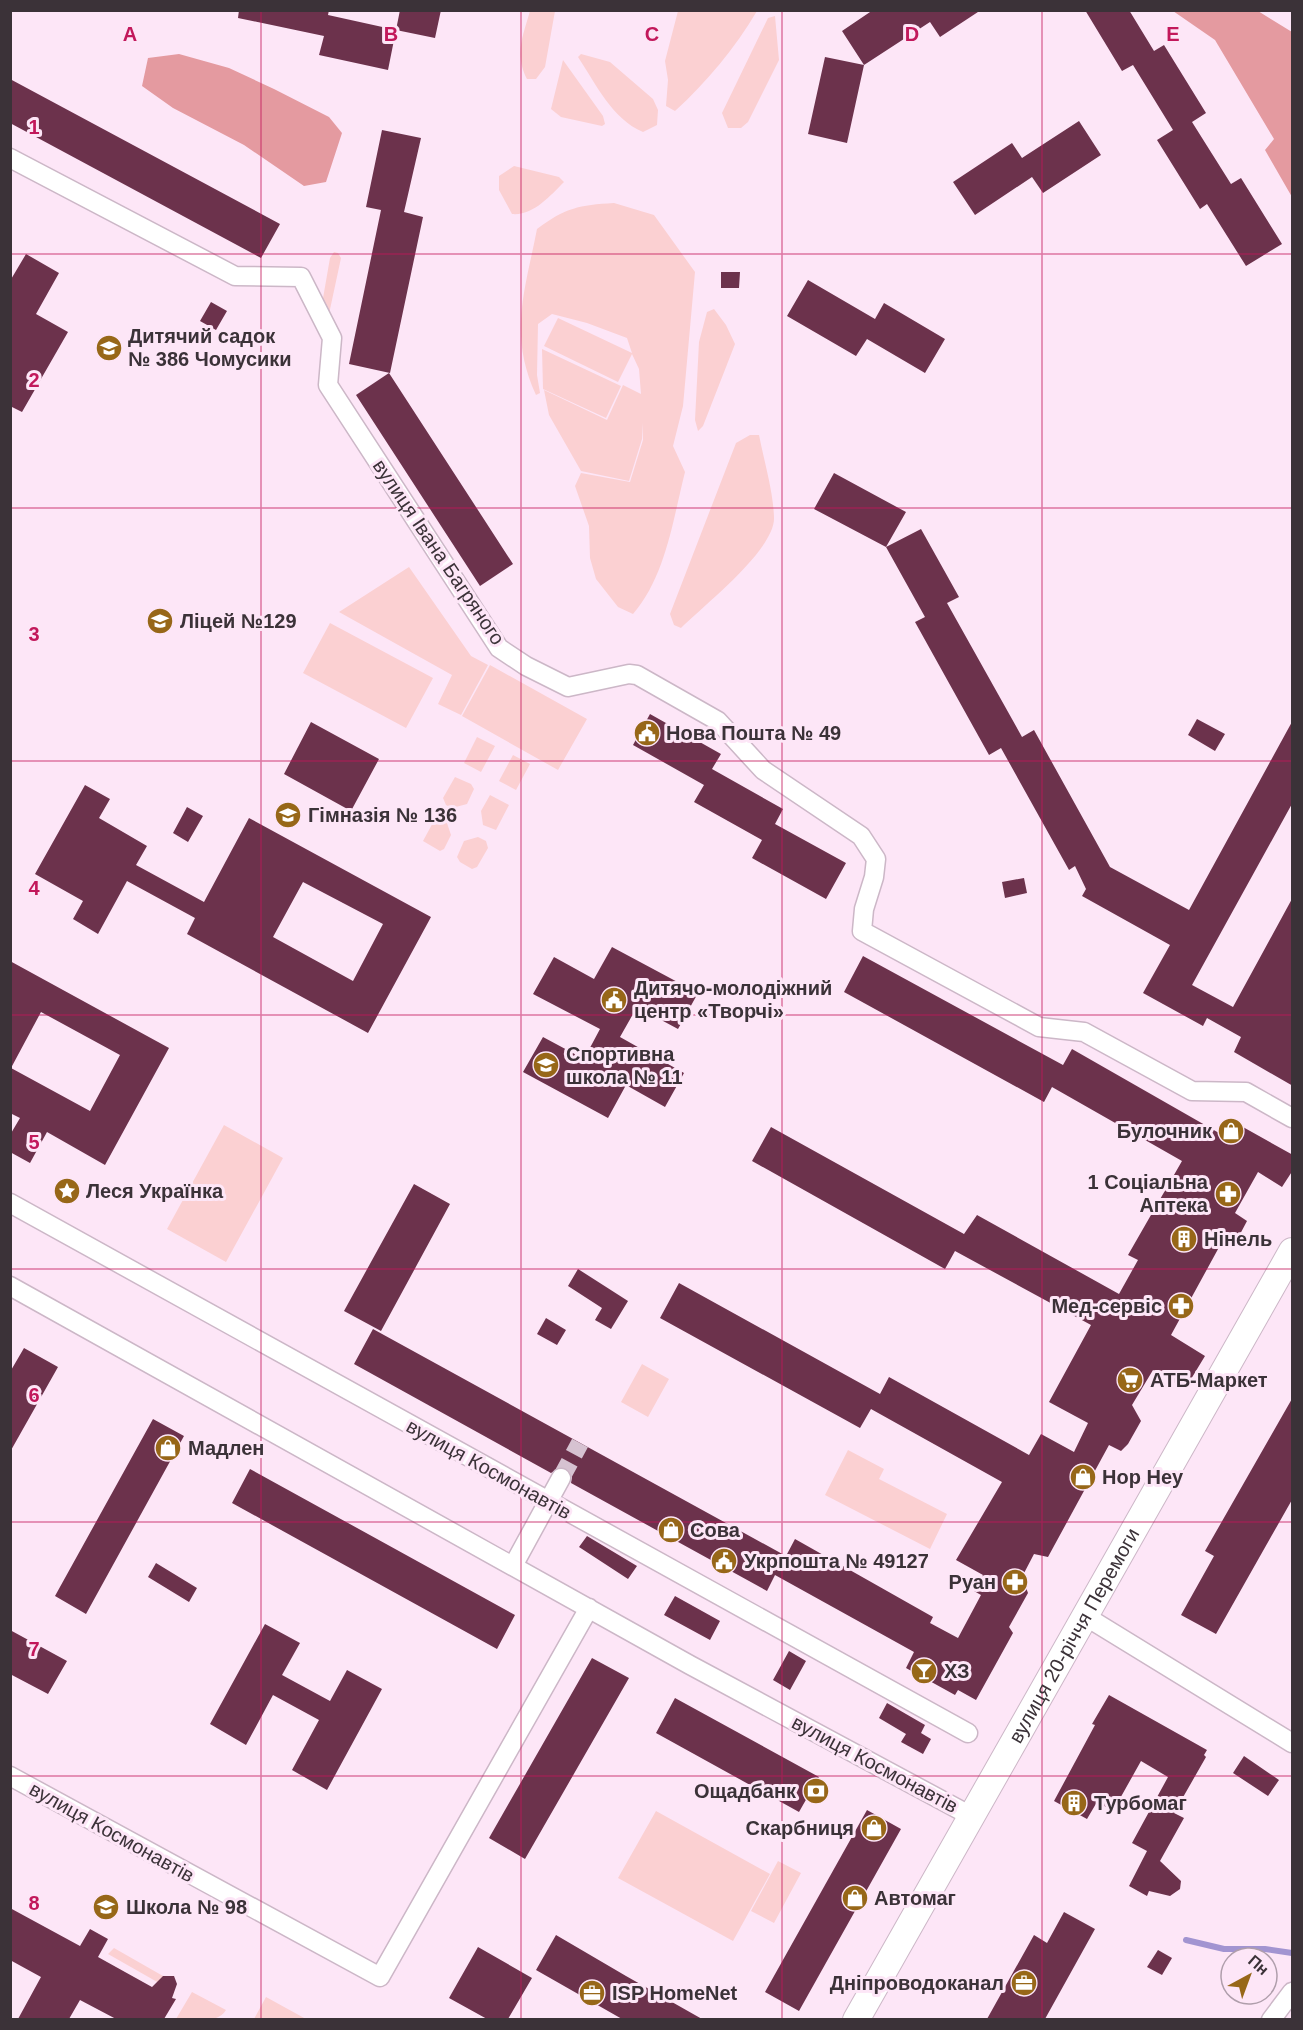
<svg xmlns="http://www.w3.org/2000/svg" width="1303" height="2030" viewBox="0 0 1303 2030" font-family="Arial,sans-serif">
	<rect width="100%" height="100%" fill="#fde6f7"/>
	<path fill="#fbd0d2" d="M530,11H555L545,67L536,79H527C514,54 523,36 530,11Z
		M678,11H757C735,48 707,82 675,111L666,106L668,80L665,61Z
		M775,16L779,60L748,122L741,128H728L722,113L768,18Z
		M581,54L610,62L653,99L658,110L657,125L643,132C612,119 596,84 578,57Z
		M563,60L603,116L605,124L602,126L561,117L551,109Z
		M514,166L559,177L564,182C550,196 533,216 512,214L499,190V176Z
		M614,203L654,215L695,272L683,406L673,446L685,472C673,519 666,576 633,614L618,607L596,579L590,558L589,526L575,486L581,473L630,482L643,440L642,423V439L629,481L581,471L549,415L544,390L607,420L623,385L641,394L639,369L632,354L618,382L544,346L558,318L632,353L627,338L587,323L552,314L538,324L537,375L540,393L536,395C508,334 525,291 537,229C565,208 579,205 614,203Z
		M334,252L338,253L341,258L329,314L322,304L330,258Z
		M714,309L726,325L735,344L703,426L698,431L695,420L699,342L707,312Z
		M542,349L621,386L606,418L543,389Z
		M750,435H759C764,461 773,490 774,517C776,549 704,605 681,628L674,625L670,614L736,443Z
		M409,567L471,656L488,665L461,715L438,704L452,675L339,612Z
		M330,623L433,678L406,728L303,673Z
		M490,665L587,719L558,770L462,716Z
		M477,737L495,746L481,772L464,763Z
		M513,755L530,764L516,790L499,781Z
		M455,777L471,784L474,789L467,804L452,808L446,805L443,798Z
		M490,795L509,805L496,830L483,825L481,811Z
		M436,817L446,820L451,835L444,849L440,851L423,841Z
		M478,837L486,841L488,848L477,867L472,869L460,862L457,857L464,841Z
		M224,1125L283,1158L226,1262L167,1229Z
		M642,1364L669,1379L648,1417L621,1402Z
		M848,1450L884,1469L879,1479L947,1514L930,1549L825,1495Z
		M656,1811L770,1874L733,1941L618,1878Z
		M778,1861L801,1873L774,1923L751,1911Z
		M114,1948L163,1976L159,1983L108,1954Z
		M192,1992L226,2010C217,2025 192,2020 176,2019Z
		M266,1997L306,2019H254Z"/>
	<path fill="#e49aa0" d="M1173,11H1258L1292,32V197L1265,150L1274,139L1215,40Z
		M179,54L229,68L274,89L329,117L342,133L326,182L304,186L244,145L173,108L142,86L148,58Z"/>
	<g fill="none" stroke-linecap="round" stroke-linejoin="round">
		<path stroke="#a294d1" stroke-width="6" d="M1186,1940L1224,1949H1265L1292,1953"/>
	</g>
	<path fill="#6c324c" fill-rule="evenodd" d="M239,10H329L328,15L396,30L388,70L319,55L324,36L238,18Z
		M400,10H441L435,38L396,30Z
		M873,10H981L940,37L930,22L864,65L842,31Z
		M1085,10H1129L1154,51L1164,45L1206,113L1192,122L1231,184L1241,178L1282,244L1246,266L1207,204L1200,209L1157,140L1173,130L1133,65L1122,71Z
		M825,57L864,65L847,143L808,134Z
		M10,79L280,224L261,258L10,123Z
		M1079,121L1101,155L1043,193L1032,177L975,215L953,182L1012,143L1022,158Z
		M382,130L421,138L404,212L423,217L390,373L349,364L381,210L366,207Z
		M26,254L59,273L36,314L68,332L22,412L10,406V281Z
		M721,272H740L739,288H721Z
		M808,280L875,319L884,303L945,339L925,373L867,339L856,356L787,316Z
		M211,302L227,311L216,330L200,321Z
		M389,373L513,564L480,586L356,395Z
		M834,473L906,512L886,547L814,509Z
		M921,529L959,597L947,603L1022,737L1034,730L1110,867L1189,910L1293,720V802L1192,985L1233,1007L1293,897V1086L1234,1052L1241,1037L1207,1018L1203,1026L1143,993L1170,945L1082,896L1086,889L1075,866L1069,870L1001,748L989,755L915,622L925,617L886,547Z
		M650,714L721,754L712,769L783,809L775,824L846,863L826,899L752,858L762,840L694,802L704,785L633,745Z
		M1197,719L1225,734L1215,751L1188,735Z
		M311,722L379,759L351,811L284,774Z
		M85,785L110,799L99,818L147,846L136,865L204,902L249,818L431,917L368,1033L187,934L195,918L127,881L98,934L73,919L83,901L35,874ZM303,882L383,924L353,981L273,937Z
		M187,807L203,816L188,842L173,833Z
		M1024,878L1027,893L1005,898L1002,882Z
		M612,947L698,993L678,1029L637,1007L620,1037L684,1073L665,1107L626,1085L608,1118L523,1072L543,1037L584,1059L600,1029L533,994L554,957L594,979Z
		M863,956L1063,1065L1072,1049L1226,1137L1234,1122L1293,1155V1170L1282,1187L1258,1172L1235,1213L1247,1221L1238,1238L1223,1240L1171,1335L1205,1356L1185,1389L1153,1370L1132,1405L1141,1421L1128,1444L1121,1451L1109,1445L1048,1557L1034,1554L1022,1577L1028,1593L1009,1627L1013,1633L976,1700L958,1690L955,1695L906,1668L914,1652L775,1575L767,1591L571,1483L572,1477L567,1468L560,1467L551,1473L354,1364L373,1329L786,1556L795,1539L933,1617L930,1623L958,1638L981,1595L974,1591L983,1575L956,1560L1002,1482L871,1409L860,1428L660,1318L679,1283L880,1394L889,1377L1029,1455L1041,1434L1074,1452L1088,1423L1049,1402L1091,1325L955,1251L945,1269L752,1161L771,1127L964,1234L977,1215L1119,1294L1138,1260L1128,1255L1182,1161L1052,1087L1044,1102L844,992Z
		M10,961L169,1048L105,1165L47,1132L30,1163L10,1152V1135L20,1118L10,1113ZM41,1012L120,1055L90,1111L11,1068Z
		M414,1184L450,1204L381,1331L344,1311Z
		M578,1269L628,1301L611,1329L595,1320L602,1308L568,1286Z
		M546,1318L566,1330L557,1345L537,1334Z
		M24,1348L58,1367L10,1452V1372Z
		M1293,1397V1498L1216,1634L1181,1615L1214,1556L1205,1551Z
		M153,1419L184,1436L86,1614L55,1596Z
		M250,1469L515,1615L497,1649L232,1503Z
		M587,1536L637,1566L628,1579L579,1547Z
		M156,1563L197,1588L189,1602L148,1577Z
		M675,1596L720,1621L710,1640L664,1615Z
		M265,1624L300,1643L282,1675L330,1701L347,1670L382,1689L327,1790L292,1770L319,1720L273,1695L246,1745L210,1724Z
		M10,1630L67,1661L48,1694L10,1674Z
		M789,1651L806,1661L790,1690L773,1680Z
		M592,1658L629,1678L525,1859L489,1838Z
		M1109,1695L1207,1750L1204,1755L1206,1757L1174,1813L1184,1818L1160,1861L1181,1881L1180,1889L1170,1896L1149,1891L1147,1896L1129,1886L1147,1851L1132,1843L1168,1777L1141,1761L1113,1811L1097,1802L1087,1819L1054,1801L1095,1725L1092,1724Z
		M675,1698L819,1777L799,1812L656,1733Z
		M887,1703L925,1725L921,1733L931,1739L923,1754L901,1742L906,1734L879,1718Z
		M1244,1756L1279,1780L1268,1796L1233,1773Z
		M867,1810L901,1829L799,2011L765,1992Z
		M10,1908L80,1946L90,1929L108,1939L98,1957L152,1987L163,1976H174L177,1984L172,1998L176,1999L164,2019H116L80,2000L69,2019H18L41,1977L10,1960Z
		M1064,1912L1095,1929L1045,2019H987L1034,1935L1047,1943Z
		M556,1935L626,1976L702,2019H622L536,1970Z
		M478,1947L532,1978L508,2019H487L449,1998Z
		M1158,1950L1172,1958L1162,1975L1147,1967Z"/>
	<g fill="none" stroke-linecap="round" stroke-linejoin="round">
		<path stroke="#d6c2d1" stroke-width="18" stroke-dasharray="18 9" stroke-linecap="butt" d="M561,1478L580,1443"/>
		<defs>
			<path id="street" d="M10,158L235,276L301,277L332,338L328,385L499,648L526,666L568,687L629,674L637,675L718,721L763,770L861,836L876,859L874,877L864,909L862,931L1039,1027L1084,1032L1192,1091L1246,1092L1292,1118
				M10,1203L968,1733
				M10,1286L690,1665L971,1816
				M513,1566L561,1478
				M1085,1616L1292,1743
				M10,1776L380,1977L589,1608
				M1271,2020L1292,1992"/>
			<g id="secondary">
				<path id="s1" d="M856,2020L1292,1251"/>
			</g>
		</defs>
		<use href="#street" stroke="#ccb7c7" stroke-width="21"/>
		<use href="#secondary" stroke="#ccb7c7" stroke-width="28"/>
		<use href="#street" stroke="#fff" stroke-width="18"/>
		<use href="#secondary" stroke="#fff" stroke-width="26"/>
	</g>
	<path fill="none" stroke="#c2185b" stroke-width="1.5" stroke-opacity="0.55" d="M261,10V2020M521,10V2020M782,10V2020M1042,10V2020M10,254H1292M10,508H1292M10,761H1292M10,1015H1292M10,1269H1292M10,1522H1292M10,1776H1292"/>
	<defs>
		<symbol id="school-disc" viewBox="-11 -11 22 22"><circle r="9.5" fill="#976718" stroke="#fde6f7"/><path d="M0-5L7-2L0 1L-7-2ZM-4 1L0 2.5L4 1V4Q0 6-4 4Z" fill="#fff"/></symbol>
		<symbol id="civic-disc" viewBox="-11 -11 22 22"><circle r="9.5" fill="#976718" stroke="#fde6f7"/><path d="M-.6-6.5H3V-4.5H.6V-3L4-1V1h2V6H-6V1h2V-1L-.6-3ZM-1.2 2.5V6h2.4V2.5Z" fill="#fff"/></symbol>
		<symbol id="shop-disc" viewBox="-11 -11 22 22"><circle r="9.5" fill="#976718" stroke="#fde6f7"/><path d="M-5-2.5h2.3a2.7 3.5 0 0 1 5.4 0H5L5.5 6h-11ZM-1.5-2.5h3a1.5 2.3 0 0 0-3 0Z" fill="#fff"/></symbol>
		<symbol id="sight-disc" viewBox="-11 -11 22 22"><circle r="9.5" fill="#976718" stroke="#fde6f7"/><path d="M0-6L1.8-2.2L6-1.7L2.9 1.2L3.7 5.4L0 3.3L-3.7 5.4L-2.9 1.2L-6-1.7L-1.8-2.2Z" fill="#fff"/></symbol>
		<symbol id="pharmacy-disc" viewBox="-11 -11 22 22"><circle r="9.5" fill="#976718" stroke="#fde6f7"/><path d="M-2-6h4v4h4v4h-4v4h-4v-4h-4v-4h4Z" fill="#fff"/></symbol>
		<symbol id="building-disc" viewBox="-11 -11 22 22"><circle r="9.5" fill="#976718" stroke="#fde6f7"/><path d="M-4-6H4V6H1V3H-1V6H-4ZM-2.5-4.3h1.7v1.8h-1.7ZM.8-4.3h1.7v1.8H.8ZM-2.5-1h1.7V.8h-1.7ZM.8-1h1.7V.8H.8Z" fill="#fff"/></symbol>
		<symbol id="supermarket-disc" viewBox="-11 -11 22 22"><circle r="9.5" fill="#976718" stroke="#fde6f7"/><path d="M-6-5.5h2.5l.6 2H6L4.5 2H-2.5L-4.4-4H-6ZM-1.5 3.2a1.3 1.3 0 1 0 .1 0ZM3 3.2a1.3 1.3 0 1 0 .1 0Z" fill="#fff"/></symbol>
		<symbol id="bar-disc" viewBox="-11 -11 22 22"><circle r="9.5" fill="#976718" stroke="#fde6f7"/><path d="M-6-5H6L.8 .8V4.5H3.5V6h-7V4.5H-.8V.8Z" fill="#fff"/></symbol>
		<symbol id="bank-disc" viewBox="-11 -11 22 22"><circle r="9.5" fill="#976718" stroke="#fde6f7"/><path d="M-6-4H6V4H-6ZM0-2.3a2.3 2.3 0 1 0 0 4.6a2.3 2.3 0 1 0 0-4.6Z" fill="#fff"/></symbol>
		<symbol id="office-disc" viewBox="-11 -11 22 22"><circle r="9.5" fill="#976718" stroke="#fde6f7"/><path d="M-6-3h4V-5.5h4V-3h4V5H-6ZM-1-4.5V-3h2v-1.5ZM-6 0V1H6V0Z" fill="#fff"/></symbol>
	</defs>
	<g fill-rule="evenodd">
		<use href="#school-disc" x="94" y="333" width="30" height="30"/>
		<use href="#school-disc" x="145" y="606" width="30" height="30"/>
		<use href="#civic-disc" x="632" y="718" width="30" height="30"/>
		<use href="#school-disc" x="273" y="800" width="30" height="30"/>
		<use href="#civic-disc" x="599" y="985" width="30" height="30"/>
		<use href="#school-disc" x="531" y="1050" width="30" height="30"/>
		<use href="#shop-disc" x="1216" y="1116" width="30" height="30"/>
		<use href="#sight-disc" x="52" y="1176" width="30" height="30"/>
		<use href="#pharmacy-disc" x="1213" y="1179" width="30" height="30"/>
		<use href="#building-disc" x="1169" y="1224" width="30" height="30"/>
		<use href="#pharmacy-disc" x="1166" y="1291" width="30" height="30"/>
		<use href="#supermarket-disc" x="1115" y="1365" width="30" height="30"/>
		<use href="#shop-disc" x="153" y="1433" width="30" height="30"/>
		<use href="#shop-disc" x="1068" y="1462" width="30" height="30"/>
		<use href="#shop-disc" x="656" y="1515" width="30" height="30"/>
		<use href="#civic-disc" x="709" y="1546" width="30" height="30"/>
		<use href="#pharmacy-disc" x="1000" y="1567" width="30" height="30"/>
		<use href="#bar-disc" x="909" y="1656" width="30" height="30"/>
		<use href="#bank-disc" x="801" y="1776" width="30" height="30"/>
		<use href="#building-disc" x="1059" y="1788" width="30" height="30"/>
		<use href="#shop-disc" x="859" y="1813" width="30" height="30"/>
		<use href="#shop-disc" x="840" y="1883" width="30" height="30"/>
		<use href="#school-disc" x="91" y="1892" width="30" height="30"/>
		<use href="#office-disc" x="1009" y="1968" width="30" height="30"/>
		<use href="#office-disc" x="577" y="1978" width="30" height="30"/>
	</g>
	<g text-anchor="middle" stroke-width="6" stroke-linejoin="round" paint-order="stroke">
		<g font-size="20" font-weight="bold" fill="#3b3238" stroke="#fde6f7" text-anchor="start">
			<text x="128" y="343">Дитячий садок<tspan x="128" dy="23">№ 386 Чомусики</tspan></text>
			<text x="180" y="628">Ліцей №129</text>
			<text x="666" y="740">Нова Пошта № 49</text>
			<text x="308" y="822">Гімназія № 136</text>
			<text x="634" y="995">Дитячо-молодіжний<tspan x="634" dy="23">центр «Творчі»</tspan></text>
			<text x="566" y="1061">Спортивна<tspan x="566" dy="23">школа № 11</tspan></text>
			<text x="1212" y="1138" text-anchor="end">Булочник</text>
			<text x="1208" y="1189" text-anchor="end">1 Соціальна<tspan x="1208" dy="23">Аптека</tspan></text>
			<text x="86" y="1198">Леся Українка</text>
			<text x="1204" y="1246">Нінель</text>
			<text x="1162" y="1313" text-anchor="end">Мед-сервіс</text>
			<text x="1150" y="1387">АТБ-Маркет</text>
			<text x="188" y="1455">Мадлен</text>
			<text x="1102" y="1484">Hop Hey</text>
			<text x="690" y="1537">Сова</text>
			<text x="744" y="1568">Укрпошта № 49127</text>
			<text x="996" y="1589" text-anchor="end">Руан</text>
			<text x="944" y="1678">ХЗ</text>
			<text x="796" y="1798" text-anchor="end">Ощадбанк</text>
			<text x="1094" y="1810">Турбомаг</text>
			<text x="854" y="1835" text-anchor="end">Скарбниця</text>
			<text x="874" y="1905">Автомаг</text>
			<text x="126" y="1914">Школа № 98</text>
			<text x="1004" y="1990" text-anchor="end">Дніпроводоканал</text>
			<text x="612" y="2000">ISP HomeNet</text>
		</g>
		<g font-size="20" fill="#3b3238" stroke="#fde6f7">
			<text transform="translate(439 552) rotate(56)" y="7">вулиця Івана Багряного</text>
			<text transform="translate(489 1469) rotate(29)" y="7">вулиця Космонавтів</text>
			<text dy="7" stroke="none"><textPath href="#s1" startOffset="442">вулиця 20-річчя Перемоги</textPath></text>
			<text transform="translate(875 1764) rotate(28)" y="7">вулиця Космонавтів</text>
			<text transform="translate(112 1832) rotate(29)" y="7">вулиця Космонавтів</text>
		</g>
	</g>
	<g font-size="20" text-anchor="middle" font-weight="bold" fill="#c2185b" stroke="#fde6f7" stroke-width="6" stroke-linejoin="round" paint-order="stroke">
		<text x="130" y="41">A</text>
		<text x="391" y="41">B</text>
		<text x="652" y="41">C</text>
		<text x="912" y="41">D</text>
		<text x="1173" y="41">E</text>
		<text x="34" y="134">1</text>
		<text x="34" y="387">2</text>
		<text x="34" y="641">3</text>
		<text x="34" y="895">4</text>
		<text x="34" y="1149">5</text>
		<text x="34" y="1402">6</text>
		<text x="34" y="1656">7</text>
		<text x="34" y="1910">8</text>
	</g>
	<rect width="1303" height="2030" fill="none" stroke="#3b3238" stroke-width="24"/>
	<g transform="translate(1249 1976) rotate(41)"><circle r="28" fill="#fde6f7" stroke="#af9eab" stroke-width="1.5"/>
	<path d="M0-4.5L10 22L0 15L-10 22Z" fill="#976718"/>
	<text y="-9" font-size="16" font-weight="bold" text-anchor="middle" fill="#3b3238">Пн</text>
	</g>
</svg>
